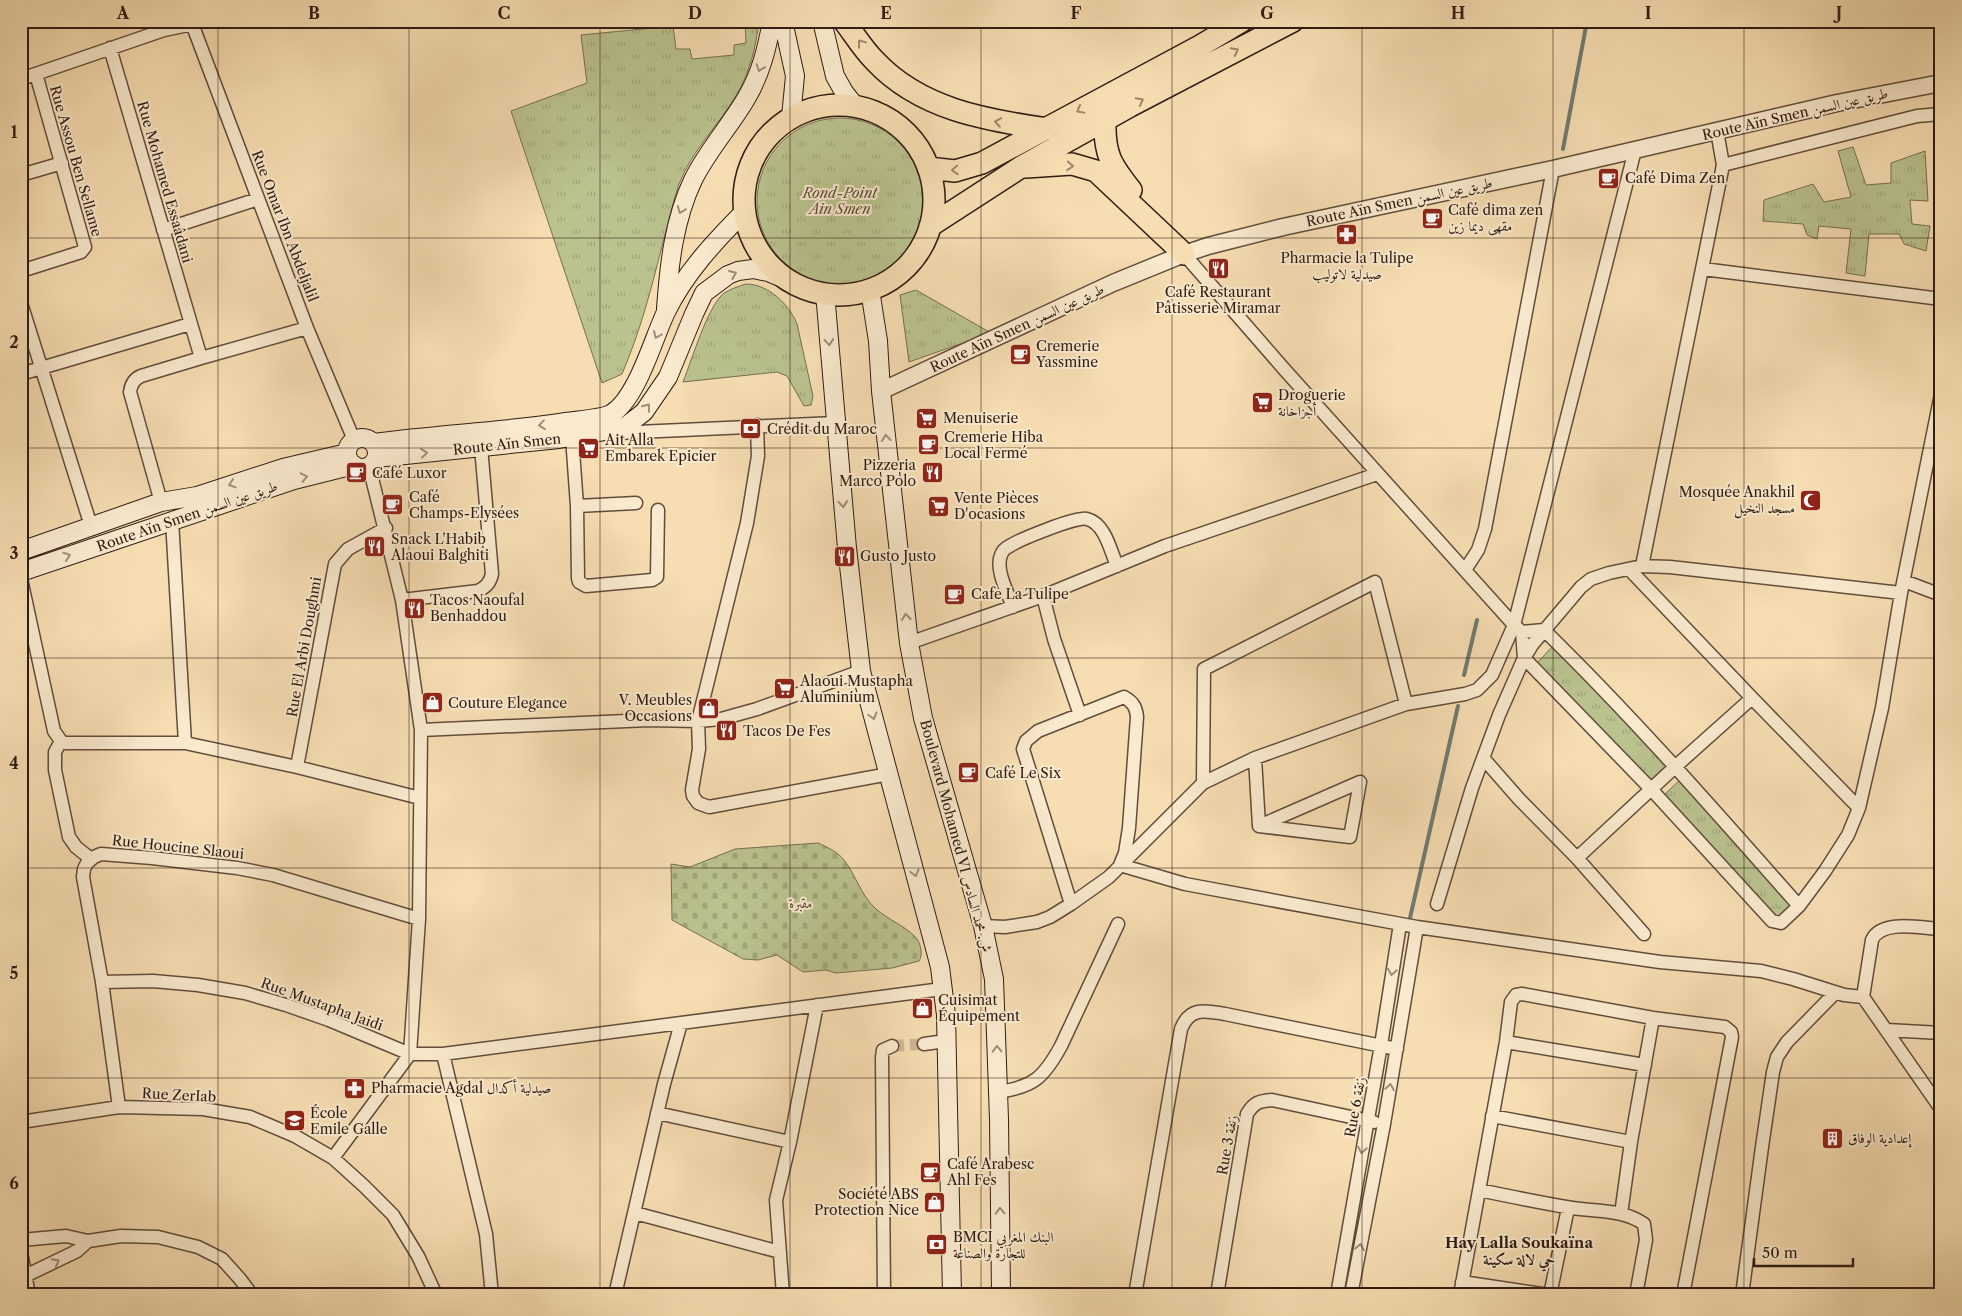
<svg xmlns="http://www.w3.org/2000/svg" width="1962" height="1316" viewBox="0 0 1962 1316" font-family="'Libre Caslon Text',Amiri,serif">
	<defs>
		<pattern id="grass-tufts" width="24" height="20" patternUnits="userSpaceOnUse" patternTransform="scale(1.25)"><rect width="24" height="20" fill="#bac28e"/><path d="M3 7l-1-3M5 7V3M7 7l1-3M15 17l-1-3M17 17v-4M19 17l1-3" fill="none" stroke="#a0a67a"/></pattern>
		<pattern id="cemetery-stones" width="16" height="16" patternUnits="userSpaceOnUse" patternTransform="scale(1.25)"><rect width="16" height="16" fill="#bac28e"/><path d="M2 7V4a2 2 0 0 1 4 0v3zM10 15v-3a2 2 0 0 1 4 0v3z" fill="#a0a67a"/></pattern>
	</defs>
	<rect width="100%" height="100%" fill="#f6ddb2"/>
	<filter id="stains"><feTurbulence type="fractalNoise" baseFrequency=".004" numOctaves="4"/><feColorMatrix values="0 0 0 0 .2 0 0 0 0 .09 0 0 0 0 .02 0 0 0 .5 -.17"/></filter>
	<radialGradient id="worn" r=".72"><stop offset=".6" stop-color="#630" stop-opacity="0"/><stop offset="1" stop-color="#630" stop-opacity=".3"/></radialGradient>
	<path fill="url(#grass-tufts)" stroke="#756f51" d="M745,21H759C756,47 750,71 737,94C719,125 692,150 679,184C672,204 668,225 662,246C651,290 640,332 622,374L602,383L511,111L587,83L581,35L673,26L676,49H690L692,59L734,55V45L746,43Z
		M757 201a83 83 0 1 1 166 0a83 83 0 1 1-166 0Z
		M1853,147L1866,185L1891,183V163L1925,151L1928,201L1910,200L1912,224L1930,226L1926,251L1904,244L1899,234H1869L1865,276L1846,273L1851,229L1819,226L1817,239L1807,235L1803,224L1763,221L1764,200L1813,184L1824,202L1851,197L1838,151Z
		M746,284C768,284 789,304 797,324L813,396L811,405L804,406L787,376L777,372L683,382C692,360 707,307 724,293C731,289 739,286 746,284Z
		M916,290L991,333L909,362L900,295Z
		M1553,646L1672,761L1648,783L1536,664Z
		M1685,775L1794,905L1778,920L1663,796Z"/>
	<path fill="url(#cemetery-stones)" stroke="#756f51" d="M818,843C827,847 838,852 844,860C856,875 861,896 876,909C887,919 909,928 917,939C921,945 923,955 919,961L892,968L836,973L826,970L803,972L777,955L758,960L743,959L672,920L671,864L690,867L735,849Z"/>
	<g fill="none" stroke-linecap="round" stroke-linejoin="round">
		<path stroke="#717b72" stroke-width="4" d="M1563,149L1587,21
			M1464,675L1477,620
			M1410,918L1458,706"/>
		<path stroke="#ceb692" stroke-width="12" stroke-dasharray="12 6" stroke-linecap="butt" d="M892,1046L924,1044"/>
		<defs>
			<path id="minor" d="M191,21L307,328L354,440
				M110,48L201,358L307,328
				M21,79L164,30L193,24L192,21
				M1723,165L1917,116L1941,114
				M21,175L62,163
				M163,230L258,199
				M1184,254L1284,369L1514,625L1522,632L1544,630C1634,718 1716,812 1799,906
				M1703,269L1941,299
				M21,271L81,252L85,247L36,74
				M21,303L91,526
				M21,374L190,324
				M757,425L758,456L747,523L698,721L699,749L692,790L693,796L698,803L709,807L889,774
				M616,433L835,423
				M572,437L577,506L636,503
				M161,502L130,392C131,384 134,379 141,376L201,358
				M577,506L578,578L579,582L586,586L652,580L657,577L658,510
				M172,520L185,743
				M1642,566L1723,165L1717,131
				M1629,569L1752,698L1859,808
				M1465,570L1478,550L1485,529L1553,169
				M21,579L54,731L61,741L65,743H185L297,767L420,798
				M1904,581L1941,595
				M1043,596L1054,639L1080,715
				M402,600L478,591C486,587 490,583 492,574L481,447
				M1013,607C1008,593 995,570 1001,555C1002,552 1005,548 1008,547C1018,540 1077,516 1087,519C1105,523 1111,552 1117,566
				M1522,632L1524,658L1651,789L1772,921L1781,923L1799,906L1825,871L1848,835L1859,808L1882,708L1901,593L1941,394
				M909,643L1043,596L1165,546L1377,474
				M421,730L649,720L698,721L721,719L757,709L861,671
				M61,741L55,752V770L69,837L76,847L91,859
				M1255,758L1259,826L1350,837L1360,782L1259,826
				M1484,759L1519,799L1577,858L1644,934
				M297,767L335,564L348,549L386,528
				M1203,783L1204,669L1375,582L1406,704
				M1577,858L1676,766L1752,698
				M1071,904L1023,749L1026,741L1038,731L1124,697C1133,702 1136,707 1137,717L1129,828L1125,853L1120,865L1185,884L1417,927L1660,962L1761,971L1793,979L1844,995L1863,997
				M1437,904L1472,788L1499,715L1524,658L1532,645L1581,587L1591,579L1609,573L1642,566L1670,567L1901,593
				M983,926L1005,927L1037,922L1050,917L1071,904L1109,877L1203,783L1255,758L1406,704L1465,694L1477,690L1492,675L1514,625L1635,150
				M1941,929C1922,928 1881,919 1872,940L1863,997L1941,1109
				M102,982L153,981L198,985L245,993L286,1005L329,1020L410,1054H443L942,989
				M1887,1030L1941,1033
				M1506,1042L1645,1065
				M924,1044L946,1041
				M443,1054L486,1234L492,1295
				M998,1092C1034,1087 1044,1077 1061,1046L1118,924
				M119,1107L102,982L83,877L84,869L87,863L94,857L101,854L152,858L237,868L273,875L419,919
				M657,1113L790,1142
				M1492,1116L1631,1142
				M21,1122L119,1107L203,1109L250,1117L295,1136L333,1158L364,1186L393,1215L418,1256L436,1295
				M333,1158L410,1054L419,919L421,730L402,600L369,466
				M1479,1190C1508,1196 1537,1202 1566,1207C1592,1212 1621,1208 1644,1224L1646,1240L1636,1295
				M635,1213L780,1252
				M1621,1214L1631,1142L1653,1018
				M21,1240L66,1236L88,1241L121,1236L158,1237L198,1247L222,1259L240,1279L252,1295
				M21,1252L29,1295
				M21,1278L77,1251L88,1241
				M1462,1282L1549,1295
				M615,1295L664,1084L681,1023
				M783,1295L776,1200L790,1142L817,1005
				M884,1295L882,1057L883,1050L892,1046
				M1135,1295L1181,1029C1190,1006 1206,1011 1225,1014L1397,1049
				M1217,1295L1247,1114C1254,1102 1260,1101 1272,1100L1374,1122
				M1337,1295L1381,1045L1400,924
				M1351,1295L1384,1124L1417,927
				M1460,1295L1506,1042L1511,1002L1516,995L1522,994L1653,1018L1725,1027L1731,1032L1732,1037L1683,1295
				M1550,1295L1568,1208
				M1742,1295L1762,1147L1773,1072L1777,1057L1787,1042L1835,993"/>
			<path id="tertiary" d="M881,391L1113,283L1184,254L1208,246L1283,227L1553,169L1837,103L1941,83"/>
			<path id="secondary" d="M783,21L795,76L791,117
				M822,21L835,76L844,92L855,106
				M870,290L878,341L881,391L909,643L923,718L983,926L994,979L999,1119L1001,1295
				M825,293L847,548L861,671L940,967L946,1015L952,1295
				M666,309C669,265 674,220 693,180C707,151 731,125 747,97C761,73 767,48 772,21
				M347 453a15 15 0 1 1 30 0a15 15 0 1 1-30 0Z
				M374,443C437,434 502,432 566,422C578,420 600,419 611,414C637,399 653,339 666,312C685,273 715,241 745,211
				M376,458L559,439L605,431L626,426L644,412L668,377L694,314L704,293L728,275L738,271L753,269L768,272L790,281
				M21,551L161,502L197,496L283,468L347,453
				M21,572L294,480L354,465"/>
			<path id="trunk" d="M844,21C854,34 863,49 875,61C920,109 985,120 1047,129
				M744 200a95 95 0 1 1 190 0a95 95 0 1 1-190 0Z
				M1105,121C1104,154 1111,165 1131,190
				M1026,167L1072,164L1096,171L1184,254
				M928,168L955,171L982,163L1200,46L1242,21
				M930,226L1021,167L1130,106L1293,21"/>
		</defs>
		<use href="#minor" stroke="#624c3c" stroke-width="15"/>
		<use href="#tertiary" stroke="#624c3c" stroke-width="19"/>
		<use href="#secondary" stroke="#301c14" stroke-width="20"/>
		<use href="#trunk" stroke="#301c14" stroke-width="24"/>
		<use href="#minor" stroke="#f9e9cd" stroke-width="12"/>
		<use href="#tertiary" stroke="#f9e9cd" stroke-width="16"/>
		<use href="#secondary" stroke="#f9e9cd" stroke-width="18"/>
		<use href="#trunk" stroke="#f6ddb2" stroke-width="21"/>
	</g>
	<defs><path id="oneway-chevron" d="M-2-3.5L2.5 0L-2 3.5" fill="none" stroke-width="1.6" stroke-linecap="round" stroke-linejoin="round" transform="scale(1.25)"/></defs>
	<g stroke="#9d866b">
		<use href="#oneway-chevron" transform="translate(861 43) rotate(-127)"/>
		<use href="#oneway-chevron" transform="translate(1235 51) rotate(-27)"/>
		<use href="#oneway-chevron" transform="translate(1140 101) rotate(-28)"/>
		<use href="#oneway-chevron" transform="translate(1080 110) rotate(151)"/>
		<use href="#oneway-chevron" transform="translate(998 122) rotate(-171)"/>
		<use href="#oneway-chevron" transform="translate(1070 166) rotate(4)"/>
		<use href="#oneway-chevron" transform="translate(955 170) rotate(176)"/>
	</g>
	<g stroke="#9f8d7a">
		<use href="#oneway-chevron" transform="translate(760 68) rotate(109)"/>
		<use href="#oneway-chevron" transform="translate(681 210) rotate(111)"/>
		<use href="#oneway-chevron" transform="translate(733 274) rotate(-23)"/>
		<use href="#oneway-chevron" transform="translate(657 335) rotate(113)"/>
		<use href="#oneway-chevron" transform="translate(829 342) rotate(85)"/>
		<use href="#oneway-chevron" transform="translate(647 407) rotate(-52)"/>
		<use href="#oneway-chevron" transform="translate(542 425) rotate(173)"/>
		<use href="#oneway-chevron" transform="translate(886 438) rotate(-96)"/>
		<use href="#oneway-chevron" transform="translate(424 453) rotate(-6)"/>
		<use href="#oneway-chevron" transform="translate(304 477) rotate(-13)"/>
		<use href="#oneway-chevron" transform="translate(232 484) rotate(162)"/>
		<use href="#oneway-chevron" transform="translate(843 504) rotate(85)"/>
		<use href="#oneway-chevron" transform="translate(67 556) rotate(-19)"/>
		<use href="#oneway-chevron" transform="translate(906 617) rotate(-96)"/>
		<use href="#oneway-chevron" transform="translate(873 716) rotate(75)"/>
		<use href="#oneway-chevron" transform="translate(915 873) rotate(75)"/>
		<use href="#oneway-chevron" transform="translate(1392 972) rotate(99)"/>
		<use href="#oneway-chevron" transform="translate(997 1049) rotate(-92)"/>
		<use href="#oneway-chevron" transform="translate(1390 1087) rotate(-80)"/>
		<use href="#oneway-chevron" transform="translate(1362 1150) rotate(100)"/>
		<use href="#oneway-chevron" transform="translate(1000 1211) rotate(-91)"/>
		<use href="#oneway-chevron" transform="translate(1360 1247) rotate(-79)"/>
		<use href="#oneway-chevron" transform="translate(56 1262) rotate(-27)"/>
	</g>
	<path fill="none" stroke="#301c14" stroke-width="1" stroke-opacity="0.55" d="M218,21V1295M409,21V1295M600,21V1295M790,21V1295M981,21V1295M1172,21V1295M1362,21V1295M1553,21V1295M1744,21V1295M21,238H1941M21,448H1941M21,658H1941M21,868H1941M21,1078H1941"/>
	<defs>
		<symbol id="cafe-square" viewBox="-11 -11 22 22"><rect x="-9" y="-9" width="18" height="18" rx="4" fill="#8f2418" stroke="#f9e9cd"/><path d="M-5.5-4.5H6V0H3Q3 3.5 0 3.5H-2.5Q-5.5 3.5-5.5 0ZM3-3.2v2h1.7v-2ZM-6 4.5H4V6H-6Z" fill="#fff"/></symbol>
		<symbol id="pharmacy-square" viewBox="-11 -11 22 22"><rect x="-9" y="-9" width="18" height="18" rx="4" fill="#8f2418" stroke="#f9e9cd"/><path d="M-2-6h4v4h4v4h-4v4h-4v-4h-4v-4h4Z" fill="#fff"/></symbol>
		<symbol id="restaurant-square" viewBox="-11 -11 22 22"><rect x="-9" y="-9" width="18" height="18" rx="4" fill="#8f2418" stroke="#f9e9cd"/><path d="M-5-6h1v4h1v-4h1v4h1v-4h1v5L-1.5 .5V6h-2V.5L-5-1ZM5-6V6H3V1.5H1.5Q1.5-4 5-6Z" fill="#fff"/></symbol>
		<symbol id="supermarket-square" viewBox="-11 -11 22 22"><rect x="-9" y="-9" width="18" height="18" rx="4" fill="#8f2418" stroke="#f9e9cd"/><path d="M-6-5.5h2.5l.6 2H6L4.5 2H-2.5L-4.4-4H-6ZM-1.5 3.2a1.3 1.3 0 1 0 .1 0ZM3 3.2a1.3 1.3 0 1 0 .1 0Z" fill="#fff"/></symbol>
		<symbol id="bank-square" viewBox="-11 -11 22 22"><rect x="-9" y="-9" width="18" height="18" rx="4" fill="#8f2418" stroke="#f9e9cd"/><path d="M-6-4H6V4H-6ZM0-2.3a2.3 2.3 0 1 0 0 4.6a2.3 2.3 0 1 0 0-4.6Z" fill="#fff"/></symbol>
		<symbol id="mosque-square" viewBox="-11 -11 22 22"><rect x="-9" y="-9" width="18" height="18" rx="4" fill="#8f2418" stroke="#f9e9cd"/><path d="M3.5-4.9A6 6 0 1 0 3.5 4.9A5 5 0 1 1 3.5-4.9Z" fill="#fff"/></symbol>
		<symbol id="shop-square" viewBox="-11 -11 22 22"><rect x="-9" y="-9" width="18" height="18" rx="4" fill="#8f2418" stroke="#f9e9cd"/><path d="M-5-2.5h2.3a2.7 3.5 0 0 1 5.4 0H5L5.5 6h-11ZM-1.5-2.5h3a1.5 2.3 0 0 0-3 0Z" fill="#fff"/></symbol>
		<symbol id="school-square" viewBox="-11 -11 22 22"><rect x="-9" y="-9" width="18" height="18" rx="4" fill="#8f2418" stroke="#f9e9cd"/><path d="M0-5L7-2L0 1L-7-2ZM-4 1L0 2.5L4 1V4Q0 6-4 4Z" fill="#fff"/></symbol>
		<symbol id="building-square" viewBox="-11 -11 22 22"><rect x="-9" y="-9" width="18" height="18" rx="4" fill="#8f2418" stroke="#f9e9cd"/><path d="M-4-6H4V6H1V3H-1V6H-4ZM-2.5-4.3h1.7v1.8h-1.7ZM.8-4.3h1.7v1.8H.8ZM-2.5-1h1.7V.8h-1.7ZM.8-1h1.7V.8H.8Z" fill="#fff"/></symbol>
	</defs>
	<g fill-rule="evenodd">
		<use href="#cafe-square" x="1596" y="166" width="25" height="25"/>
		<use href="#cafe-square" x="1420" y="206" width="25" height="25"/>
		<use href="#pharmacy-square" x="1334" y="222" width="25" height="25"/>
		<use href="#restaurant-square" x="1206" y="256" width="25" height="25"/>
		<use href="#cafe-square" x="1008" y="342" width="25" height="25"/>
		<use href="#supermarket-square" x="1250" y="390" width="25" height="25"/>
		<use href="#supermarket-square" x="914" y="406" width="25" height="25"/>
		<use href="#bank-square" x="738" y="416" width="25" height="25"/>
		<use href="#cafe-square" x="916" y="432" width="25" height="25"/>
		<use href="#supermarket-square" x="576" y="436" width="25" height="25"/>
		<use href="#cafe-square" x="344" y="460" width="25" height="25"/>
		<use href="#restaurant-square" x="920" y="460" width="25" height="25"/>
		<use href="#mosque-square" x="1798" y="488" width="25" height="25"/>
		<use href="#cafe-square" x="380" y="492" width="25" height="25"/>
		<use href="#supermarket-square" x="926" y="494" width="25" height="25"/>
		<use href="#restaurant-square" x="362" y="534" width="25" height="25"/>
		<use href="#restaurant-square" x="832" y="544" width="25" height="25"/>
		<use href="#cafe-square" x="942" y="582" width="25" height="25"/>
		<use href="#restaurant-square" x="402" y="596" width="25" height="25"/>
		<use href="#supermarket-square" x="772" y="676" width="25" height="25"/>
		<use href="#shop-square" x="420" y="690" width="25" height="25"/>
		<use href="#shop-square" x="696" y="696" width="25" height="25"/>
		<use href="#restaurant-square" x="714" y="718" width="25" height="25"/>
		<use href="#cafe-square" x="956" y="760" width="25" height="25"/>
		<use href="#shop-square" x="910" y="996" width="25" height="25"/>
		<use href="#pharmacy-square" x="342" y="1076" width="25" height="25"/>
		<use href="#school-square" x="282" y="1108" width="25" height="25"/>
		<use href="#building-square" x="1820" y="1126" width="25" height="25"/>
		<use href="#cafe-square" x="918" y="1160" width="25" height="25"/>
		<use href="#shop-square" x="922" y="1190" width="25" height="25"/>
		<use href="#bank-square" x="924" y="1232" width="25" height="25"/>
	</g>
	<g text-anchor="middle" stroke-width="4" stroke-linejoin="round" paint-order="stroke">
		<g font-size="14" fill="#301c14" stroke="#f9e9cd">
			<text transform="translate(1795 114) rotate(-13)" y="5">Route Aïn Smen طريق عين السمن</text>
			<text transform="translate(76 161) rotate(74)" y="5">Rue Assou Ben Sellame</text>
			<text transform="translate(165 182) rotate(74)" y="5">Rue Mohamed Essaâdani</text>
			<text transform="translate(1399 202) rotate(-12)" y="5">Route Aïn Smen طريق عين السمن</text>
			<text transform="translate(285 226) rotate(69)" y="5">Rue Omar Ibn Abdeljalil</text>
			<text transform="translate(1017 328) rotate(-25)" y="5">Route Aïn Smen طريق عين السمن</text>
			<text transform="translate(507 444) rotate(-6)" y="5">Route Aïn Smen</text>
			<text transform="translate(187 516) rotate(-19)" y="5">Route Aïn Smen طريق عين السمن</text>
			<text transform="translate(304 647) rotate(-80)" y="5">Rue El Arbi Doughmi</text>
			<text transform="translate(956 836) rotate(75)" y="5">Boulevard Mohamed VI ش. محمد السادس</text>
			<text transform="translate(178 847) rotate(6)" y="5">Rue Houcine Slaoui</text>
			<text transform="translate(322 1004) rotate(20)" y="5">Rue Mustapha Jaidi</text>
			<text transform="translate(179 1095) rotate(3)" y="5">Rue ZerIab</text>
			<text transform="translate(1355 1107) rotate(-80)" y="5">Rue 6 زنقة</text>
			<text transform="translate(1227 1145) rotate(-80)" y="5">Rue 3 زنقة</text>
		</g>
		<g font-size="14" fill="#301c14" stroke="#f9e9cd" text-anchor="start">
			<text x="1625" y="183">Café Dima Zen</text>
			<text x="1448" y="215">Café dima zen<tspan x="1448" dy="16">مقهى ديما زين</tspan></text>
			<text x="1347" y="263" text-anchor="middle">Pharmacie la Tulipe<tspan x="1347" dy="16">صيدلية لاتوليب</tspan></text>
			<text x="1218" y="297" text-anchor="middle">Café Restaurant<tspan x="1218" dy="16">Pâtisserie Miramar</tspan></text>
			<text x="1036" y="351">Cremerie<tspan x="1036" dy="16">Yassmine</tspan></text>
			<text x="1278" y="400">Droguerie<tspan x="1278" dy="16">أجزاخانة</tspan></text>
			<text x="943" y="423">Menuiserie</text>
			<text x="767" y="434">Crédit du Maroc</text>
			<text x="944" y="442">Cremerie Hiba<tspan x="944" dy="16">Local Fermé</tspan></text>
			<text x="605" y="445">Ait Alla<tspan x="605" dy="16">Embarek Epicier</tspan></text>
			<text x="916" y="470" text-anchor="end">Pizzeria<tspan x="916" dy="16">Marco Polo</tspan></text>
			<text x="372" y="478">Café Luxor</text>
			<text x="1795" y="497" text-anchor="end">Mosquée Anakhil<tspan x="1795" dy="16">مسجد النخيل</tspan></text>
			<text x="409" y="502">Café<tspan x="409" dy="16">Champs-Elysées</tspan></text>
			<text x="954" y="503">Vente Pièces<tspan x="954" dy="16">D'ocasions</tspan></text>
			<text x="391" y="544">Snack L'Habib<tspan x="391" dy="16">Alaoui Balghiti</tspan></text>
			<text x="860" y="561">Gusto Justo</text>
			<text x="971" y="599">Cafe La Tulipe</text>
			<text x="430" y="605">Tacos Naoufal<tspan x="430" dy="16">Benhaddou</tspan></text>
			<text x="800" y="686">Alaoui Mustapha<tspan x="800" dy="16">Aluminium</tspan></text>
			<text x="692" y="705" text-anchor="end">V. Meubles<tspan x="692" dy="16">Occasions</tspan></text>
			<text x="448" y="708">Couture Elegance</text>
			<text x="743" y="736">Tacos De Fes</text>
			<text x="985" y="778">Café Le Six</text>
			<text x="938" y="1005">Cuisimat<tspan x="938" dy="16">Équipement</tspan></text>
			<text x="371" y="1093">Pharmacie Agdal صيدلية أكدال</text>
			<text x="310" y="1118">École<tspan x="310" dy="16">Emile Galle</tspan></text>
			<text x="1848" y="1143">إعدادية الوفاق</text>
			<text x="947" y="1169">Café Arabesc<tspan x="947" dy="16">Ahl Fes</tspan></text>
			<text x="919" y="1199" text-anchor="end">Société ABS<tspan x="919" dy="16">Protection Nice</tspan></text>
			<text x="953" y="1242">BMCI البنك المغربي<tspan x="953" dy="16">للتجارة والصناعة</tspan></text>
		</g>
		<g font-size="14" font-style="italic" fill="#594e39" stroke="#f9e9cd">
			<text x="840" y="198">Rond-Point<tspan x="840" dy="16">Ain Smen</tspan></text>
			<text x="801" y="908">مقبرة</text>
		</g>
		<g font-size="15" font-weight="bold" fill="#301c14" stroke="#f9e9cd">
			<text x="1519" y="1248">Hay Lalla Soukaïna<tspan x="1519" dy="17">حي لالة سكينة</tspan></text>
		</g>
	</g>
	<rect width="1962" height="1316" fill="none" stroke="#f6ddb2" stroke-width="55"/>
	<path d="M1754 1258v8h99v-8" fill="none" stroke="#301c14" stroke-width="2.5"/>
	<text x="1762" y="1258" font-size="15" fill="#301c14" stroke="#f9e9cd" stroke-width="4" paint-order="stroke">50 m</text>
	<rect x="28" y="28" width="1906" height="1260" fill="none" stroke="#301c14" stroke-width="2"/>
	<g font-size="16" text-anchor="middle" font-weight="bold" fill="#301c14">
		<text x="123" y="19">A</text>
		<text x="314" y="19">B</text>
		<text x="504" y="19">C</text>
		<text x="695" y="19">D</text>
		<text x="886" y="19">E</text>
		<text x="1076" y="19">F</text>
		<text x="1267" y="19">G</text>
		<text x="1458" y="19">H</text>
		<text x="1648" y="19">I</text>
		<text x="1839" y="19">J</text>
		<text x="14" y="138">1</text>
		<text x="14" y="348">2</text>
		<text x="14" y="559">3</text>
		<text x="14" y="769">4</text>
		<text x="14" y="979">5</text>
		<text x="14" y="1189">6</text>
	</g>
	<rect width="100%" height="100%" filter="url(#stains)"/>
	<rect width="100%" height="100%" fill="url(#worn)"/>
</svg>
